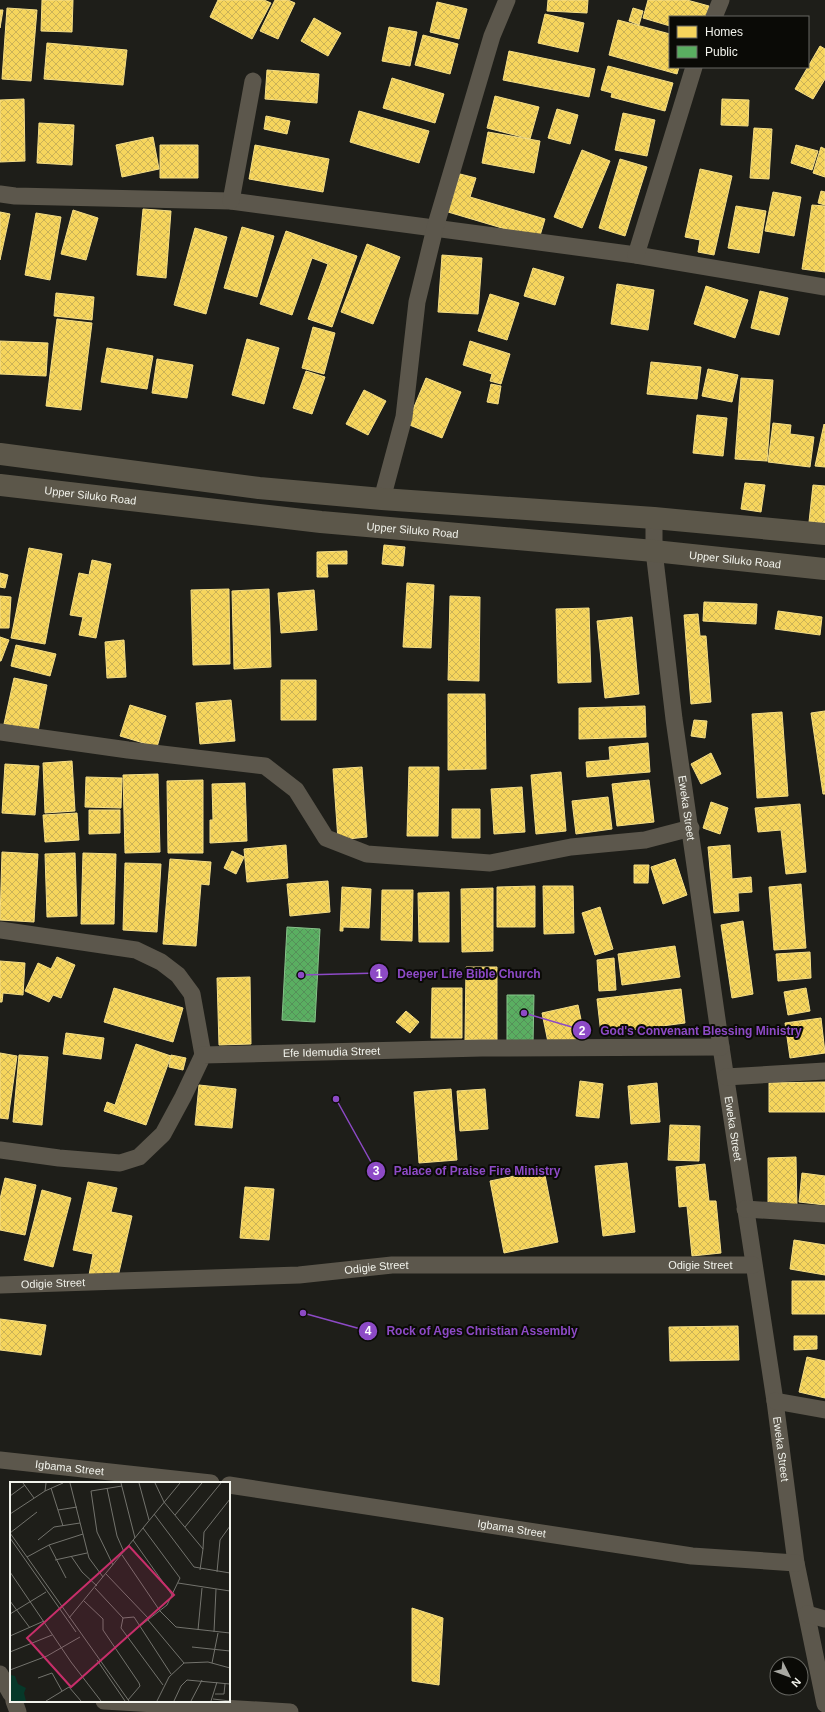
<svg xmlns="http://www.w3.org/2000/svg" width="825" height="1712" viewBox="0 0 825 1712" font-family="Arial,sans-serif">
	<defs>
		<pattern id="homes-cross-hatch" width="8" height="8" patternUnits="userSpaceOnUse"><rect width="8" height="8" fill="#f6d55c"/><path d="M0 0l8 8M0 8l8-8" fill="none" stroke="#cbb257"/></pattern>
		<pattern id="public-cross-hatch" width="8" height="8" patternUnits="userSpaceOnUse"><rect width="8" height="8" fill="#5aae61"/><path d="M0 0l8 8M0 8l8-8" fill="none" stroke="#559059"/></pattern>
	</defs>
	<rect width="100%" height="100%" fill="#1e1e19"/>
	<path fill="url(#homes-cross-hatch)" stroke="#f5de87" d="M42,0H73L72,32L41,31Z
		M218,0H264L271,3L252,39L210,17Z
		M275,0H288L295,3L278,39L260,31Z
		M548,0H588L587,13L547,11Z
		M648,0H687L709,6L706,17H670V26L643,18Z
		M437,2L467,9L459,39L430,32Z
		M7,8L37,10L31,81L2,79Z
		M633,8L643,11L639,25L629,21Z
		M0,10H3L0,28Z
		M545,14L584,23L578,52L538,43Z
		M314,18L341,33L328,56L301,41Z
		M618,20L670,34V67H679L677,74L609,55Z
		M389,27L417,32L410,66L382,61Z
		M423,35L458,44L450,74L415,65Z
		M47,43L127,50L123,85L44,79Z
		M820,46L825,49V79L813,99L795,89Z
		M509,51L595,69L589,97L503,80Z
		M608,66L673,83L665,111L611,97L612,93L601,90Z
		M267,70L319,74L317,103L265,99Z
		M392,78L444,94L435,123L383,108Z
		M495,96L539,107L530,139L487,128Z
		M24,99L25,161L0,162V100Z
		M722,99L749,100L748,126L721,125Z
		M557,109L578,115L570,144L548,138Z
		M359,111L429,131L419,163L350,142Z
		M623,113L655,120L647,156L615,150Z
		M266,116L290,121L287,134L264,129Z
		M39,123L74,125L72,165L37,163Z
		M754,128L772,129L769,179L750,178Z
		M488,132L540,141L534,173L482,163Z
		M153,137L159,169L122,177L116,145Z
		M160,145H198V178H160Z
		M255,145L329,159L323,192L249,179Z
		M796,145L818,151L812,170L791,163Z
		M821,147L825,149V177L813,173Z
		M582,150L610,161L582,228L554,217Z
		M620,159L647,167L625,236L599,228Z
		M700,169L732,176L714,255L698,252L700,240L685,237Z
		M460,174L476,178L470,197L545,219L539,239L448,212Z
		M821,191L825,192V205L818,203Z
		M773,192L801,197L794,236L765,231Z
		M812,205L825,206V272L802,269Z
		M736,206L766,211L759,253L728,248Z
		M143,209L171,211L166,278L137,275Z
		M73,210L98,218L86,260L61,254Z
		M0,212L10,214L0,260Z
		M36,213L61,217L50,280L25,275Z
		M242,227L274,236L257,297L224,288Z
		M195,228L227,237L206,314L174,305Z
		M286,231L357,256L332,327L308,319L328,264L312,258L292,315L260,304Z
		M367,244L400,257L373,324L341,312Z
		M442,255L482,258L478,314L438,312Z
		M533,268L564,277L555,305L524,296Z
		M617,284L654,290L648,330L611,324Z
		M706,286L748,300L735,338L694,324Z
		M760,291L788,298L779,335L751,328Z
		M56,293L94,297L92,320L54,316Z
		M490,294L519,303L507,340L478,331Z
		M57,319L92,323L81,410L46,406Z
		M313,327L335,333L324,374L302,368Z
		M247,339L279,348L264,404L232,395Z
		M0,341L48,343L46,376L0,374Z
		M470,341L510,354L501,384L490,381L492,374L463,365Z
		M107,348L153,356L147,389L101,382Z
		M157,359L193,365L187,398L152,393Z
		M651,362L701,367L697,399L647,394Z
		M708,369L738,375L732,402L702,396Z
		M306,371L325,377L312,414L293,408Z
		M426,378L461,392L442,438L407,424Z
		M741,378L773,380L767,461L735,459Z
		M491,384L501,386L498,404L487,402Z
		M364,390L386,401L368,435L346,424Z
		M697,415L727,418L723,456L693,453Z
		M773,423L791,425L790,434L814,437L810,467L768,462Z
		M824,424L825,425V467L815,466Z
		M745,483L765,485L761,512L741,509Z
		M813,485L825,486V523L809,522Z
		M384,545L405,547L403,566L382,564Z
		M29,548L62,554L45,644L11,638Z
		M347,551V564H327L328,577H317V552Z
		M92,560L111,564L96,638L79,635L83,617L70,615L79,573L89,575Z
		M0,573L8,575L5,588L0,587Z
		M407,583L434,585L431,648L403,647Z
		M229,589L230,664L193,665L191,590Z
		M269,589L271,667L234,669L232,591Z
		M314,590L317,630L281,633L278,593Z
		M0,596L11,597L9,628H0Z
		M450,596L480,597L479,681L448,680Z
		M704,602L757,604L756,624L703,621Z
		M589,608L591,682L558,683L556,609Z
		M778,611L822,617L820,635L775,629Z
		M698,614L700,636H706L711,702L691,704L684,615Z
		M632,617L639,694L605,698L597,621Z
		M0,637L9,640L1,661H0Z
		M124,640L126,677L107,678L105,642Z
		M16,645L56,654L50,676L11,666Z
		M14,678L47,685L38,731L4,724Z
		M281,680H316V720H281Z
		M448,694H485L486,769L448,770Z
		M231,700L235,741L200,744L196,703Z
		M130,705L166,716L157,747L120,736Z
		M645,706L646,737L579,739V708Z
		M825,711V794H823L811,713Z
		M782,712L788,796L757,798L752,714Z
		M694,720L707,721L705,738L691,736Z
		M648,743L650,772L587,777L586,762L610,760L609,747Z
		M711,753L721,774L701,784L691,764Z
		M72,761L75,811L45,813L43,763Z
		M5,764L39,766L35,815L2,813Z
		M362,767L367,837L338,840L333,769Z
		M409,767H439L438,836H407Z
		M561,772L566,831L536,834L531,775Z
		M158,774L160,852L125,853L123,775Z
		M86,777L122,778L121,808L85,807Z
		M203,780V853H168L167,781Z
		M649,780L654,822L617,826L612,784Z
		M245,783L247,841L210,843V820H213L212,784Z
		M522,787L525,832L494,834L491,789Z
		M608,797L612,829L576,834L572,801Z
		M711,802L728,808L720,834L703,828Z
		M800,804L806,872L786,874L781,830L758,832L755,808Z
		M452,809H480V838H452Z
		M89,810H120V833L89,834Z
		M77,813L79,840L45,842L43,815Z
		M286,845L288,878L247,882L244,849Z
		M730,845L732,879L751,877L752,892L738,893L739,911L714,913L708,847Z
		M232,851L244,857L236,874L224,868Z
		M2,852L38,854L34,922L0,920Z
		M75,853L77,916L47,917L45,854Z
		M83,853L116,854L114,924H81Z
		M170,859L211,862L209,885L201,884L196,946L163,944Z
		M675,859L687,895L663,904L651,867Z
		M125,863L161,864L157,932L123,930Z
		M634,865H649L648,883H634Z
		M328,881L330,912L290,916L287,884Z
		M801,884L806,948L774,950L769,887Z
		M535,886V927H497V887Z
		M543,886H573L574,933L544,934Z
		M342,887L371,889L369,928L343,927V931H340Z
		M493,888V951L462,952L461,889Z
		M382,890H413L412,941L381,940Z
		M449,892V942H419L418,893Z
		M600,907L613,949L595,955L582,913Z
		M743,921L753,994L732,998L721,925Z
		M675,946L680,977L622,985L618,954Z
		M810,952L811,978L778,981L776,954Z
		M57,957L75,965L61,998L53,995L49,1002L25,991L38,963L51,969Z
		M614,958L616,990L599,991L597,960Z
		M0,961L25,963L23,995L3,993L2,1002H0Z
		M466,967H497V1040H465Z
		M250,977L251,1044L219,1045L217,978Z
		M114,988L183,1008L173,1042L104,1022Z
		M432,988H462V1038H431Z
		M806,988L810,1011L788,1015L784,992Z
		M681,989L685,1023L601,1034L597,999Z
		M578,1005L585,1039L549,1047L542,1013Z
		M406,1011L419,1022L410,1033L396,1022Z
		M821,1018L825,1053L790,1058L785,1023Z
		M66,1033L104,1038L101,1059L63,1054Z
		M136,1044L171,1056L146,1125L104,1111L107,1102L115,1105Z
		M0,1053L17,1056L8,1119L0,1118Z
		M19,1055L48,1057L42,1125L13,1122Z
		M171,1055L186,1058L183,1070L169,1067Z
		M580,1081L603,1084L599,1118L576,1116Z
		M825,1082V1112H769V1083Z
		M657,1083L660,1122L631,1124L628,1086Z
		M199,1085L236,1089L232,1128L195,1125Z
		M451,1089L457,1160L419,1163L414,1092Z
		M485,1089L488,1129L460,1131L457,1091Z
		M670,1125L700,1126L699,1161L668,1160Z
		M796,1157L797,1208L768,1209V1158Z
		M627,1163L635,1232L603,1236L595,1166Z
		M705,1164L709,1201H716L721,1253L692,1256L687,1206L679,1207L676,1167Z
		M544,1170L558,1242L504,1253L490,1181Z
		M802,1173L825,1176V1205L799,1202Z
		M5,1178L36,1185L25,1235L0,1230V1199Z
		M88,1182L117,1188L111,1212L132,1216L117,1281L89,1275L93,1254L73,1250Z
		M245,1187L274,1189L269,1240L240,1238Z
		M42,1190L71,1198L53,1267L24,1260Z
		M794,1240L825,1245V1275L790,1269Z
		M792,1281H825V1314H792Z
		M0,1319L46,1325L41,1355L0,1350Z
		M738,1326L739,1360L670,1361L669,1327Z
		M794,1336H817V1349L794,1350Z
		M807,1357L825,1361V1398L799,1392Z
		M412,1608L443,1618L439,1685L412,1681Z"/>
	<path fill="url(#public-cross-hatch)" stroke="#88c38b" d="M287,927L320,929L315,1022L282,1020Z
		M507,995H534L533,1044L507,1043Z"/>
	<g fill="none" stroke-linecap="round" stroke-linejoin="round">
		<g stroke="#5c574c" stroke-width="17">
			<path d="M714,17L721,0"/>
			<path d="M0,194L15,196L231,201L636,255L825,287"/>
			<path d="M231,201L253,81"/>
			<path d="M636,255L694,67"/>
			<path d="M382,499L404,417L417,302L435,228L492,36L507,0"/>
			<path id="s1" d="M654,518V551L674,719L721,1047L775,1401L796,1563L825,1704"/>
			<path d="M0,732L128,750L265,766L296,790L326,838L367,854L490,863L571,847L645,840L691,828"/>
			<path d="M0,930L136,950L161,962L178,975L192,994L203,1055"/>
			<path d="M726,1077L825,1071"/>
			<path id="s2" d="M0,1150L59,1158L120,1163L139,1157L163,1134L183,1097L203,1055L482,1048L721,1047"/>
			<path d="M745,1209L825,1214"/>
			<path id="s3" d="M0,1285L299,1275L392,1265H753"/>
			<path d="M775,1401L825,1410"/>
			<path id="s4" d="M0,1460L211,1483"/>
			<path id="s5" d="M229,1485L692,1556L796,1563"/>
			<path d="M807,1614L825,1619"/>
			<path d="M0,1674L11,1694"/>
			<path d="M14,1701L18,1712"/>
			<path d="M104,1701L290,1712"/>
		</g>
		<g stroke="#5c574a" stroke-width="22">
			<path d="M0,454L259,488L382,499L654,518L825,534"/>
			<path id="s6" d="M0,485L321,522L654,551L825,569"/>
		</g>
	</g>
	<g text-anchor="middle" stroke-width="4" stroke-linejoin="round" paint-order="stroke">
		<g font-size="11" fill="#f2f3ec" stroke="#0a0a06">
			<text dy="4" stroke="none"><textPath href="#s6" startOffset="91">Upper Siluko Road</textPath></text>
			<text dy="4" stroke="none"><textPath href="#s6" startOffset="415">Upper Siluko Road</textPath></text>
			<text dy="4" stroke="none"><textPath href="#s6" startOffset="739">Upper Siluko Road</textPath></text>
			<text dy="4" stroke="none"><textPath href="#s1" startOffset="292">Eweka Street</textPath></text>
			<text dy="4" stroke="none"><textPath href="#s2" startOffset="391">Efe Idemudia Street</textPath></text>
			<text dy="4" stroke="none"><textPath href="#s1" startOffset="616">Eweka Street</textPath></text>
			<text dy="4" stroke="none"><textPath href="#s3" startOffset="701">Odigie Street</textPath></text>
			<text dy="4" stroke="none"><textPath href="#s3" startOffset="377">Odigie Street</textPath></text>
			<text dy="4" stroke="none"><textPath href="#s3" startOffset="53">Odigie Street</textPath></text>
			<text dy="4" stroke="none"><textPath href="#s1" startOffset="940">Eweka Street</textPath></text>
			<text dy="4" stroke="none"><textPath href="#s4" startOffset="70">Igbama Street</textPath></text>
			<text dy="4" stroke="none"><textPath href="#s5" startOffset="286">Igbama Street</textPath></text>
		</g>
	</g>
	<g transform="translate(10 1482)">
		<rect width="220" height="220" fill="#1e1e19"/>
		<path d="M1,193L5,194L8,202L16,206L14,211L16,219H0Z" fill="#063829"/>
		<path fill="none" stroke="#73736d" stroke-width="1" d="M13,1L24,16M60,1L79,76L93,95M111,1L125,56M129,1L139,38M145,1L154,20L193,67L190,88M41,6L53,44M97,6L107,54L114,70M35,9L53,1M0,14L15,3M48,28L67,25M0,32L35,9L36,1M144,32L184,85L220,91M165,33L192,1M175,45L211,1M0,51L27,30M0,51L119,219M0,56L66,150M28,58L44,45L70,41M123,58L162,113M39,63L56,96M193,67L194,50L220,17M112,73L150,129L166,145L220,151M61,74L72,90L87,104M17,75L39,63L73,52M45,78L77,71M103,83L87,50L81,9L112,4M0,90L61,180L91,219M207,90L210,58L220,44M96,92L139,137M168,101L220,109M85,106L113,136L124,135L161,192M0,119L20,146M74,119L93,137V148L129,201L130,204L118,218M0,132L36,110M59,136L170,1M113,136L111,146L153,203M138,138L174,181M130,144L157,123L170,96L133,46M188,148L192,106M204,150L206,107M0,154L34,139M182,165L220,169M0,170L42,153M87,178L115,219M202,181L208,151M0,188L37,174L70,155M28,196L42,191L52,209M205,212H214L215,202M203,217L220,219M36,219L59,205L71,219M147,219L159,195L174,181L198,180L220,186M164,219L171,204L177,198L220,202M181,219L192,198M201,219L207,200"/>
		<path fill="#c72e6a" fill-opacity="0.15" stroke="#c72e6a" stroke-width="2" d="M119,64L164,113L61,205L17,156Z"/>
		<rect width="220" height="220" fill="none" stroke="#f2f3ec" stroke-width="2"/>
	</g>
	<path fill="none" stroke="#8d4ac6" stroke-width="1.5" d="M301 975L379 973M524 1013L582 1030M336 1099L376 1171M303 1313L368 1331"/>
	<g fill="#8d4ac6" stroke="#0a0a06" stroke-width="1.5">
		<circle cx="301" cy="975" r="4"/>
		<circle cx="524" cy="1013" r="4"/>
		<circle cx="336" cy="1099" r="4"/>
		<circle cx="303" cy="1313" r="4"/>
		<circle cx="379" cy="973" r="10"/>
		<circle cx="582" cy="1030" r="10"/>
		<circle cx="376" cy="1171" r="10"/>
		<circle cx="368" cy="1331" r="10"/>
	</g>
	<g font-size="12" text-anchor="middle" font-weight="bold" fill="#fff">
		<text x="379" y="978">1</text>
		<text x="582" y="1035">2</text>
		<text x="376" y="1175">3</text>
		<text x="368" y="1335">4</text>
	</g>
	<g font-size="12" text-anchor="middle" font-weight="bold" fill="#8d4ac6" stroke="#0a0a06" stroke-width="4" stroke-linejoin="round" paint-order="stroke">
		<text x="469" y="978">Deeper Life Bible Church</text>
		<text x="701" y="1035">God's Convenant Blessing Ministry</text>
		<text x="477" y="1175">Palace of Praise Fire Ministry</text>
		<text x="482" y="1335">Rock of Ages Christian Assembly</text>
	</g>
	<rect x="669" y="16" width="140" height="52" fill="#0a0a06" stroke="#676762"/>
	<rect x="677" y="26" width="20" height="12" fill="#f6d55c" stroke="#676762"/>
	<text x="705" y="36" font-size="12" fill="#f2f3ec">Homes</text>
	<rect x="677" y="46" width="20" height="12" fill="#5aae61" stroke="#676762"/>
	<text x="705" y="56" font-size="12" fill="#f2f3ec">Public</text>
	<g transform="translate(789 1676) rotate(132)"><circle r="19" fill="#0a0a06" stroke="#676762"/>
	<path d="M0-3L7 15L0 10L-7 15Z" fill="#a8a8a2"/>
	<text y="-6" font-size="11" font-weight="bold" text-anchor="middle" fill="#f2f3ec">N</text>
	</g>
</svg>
